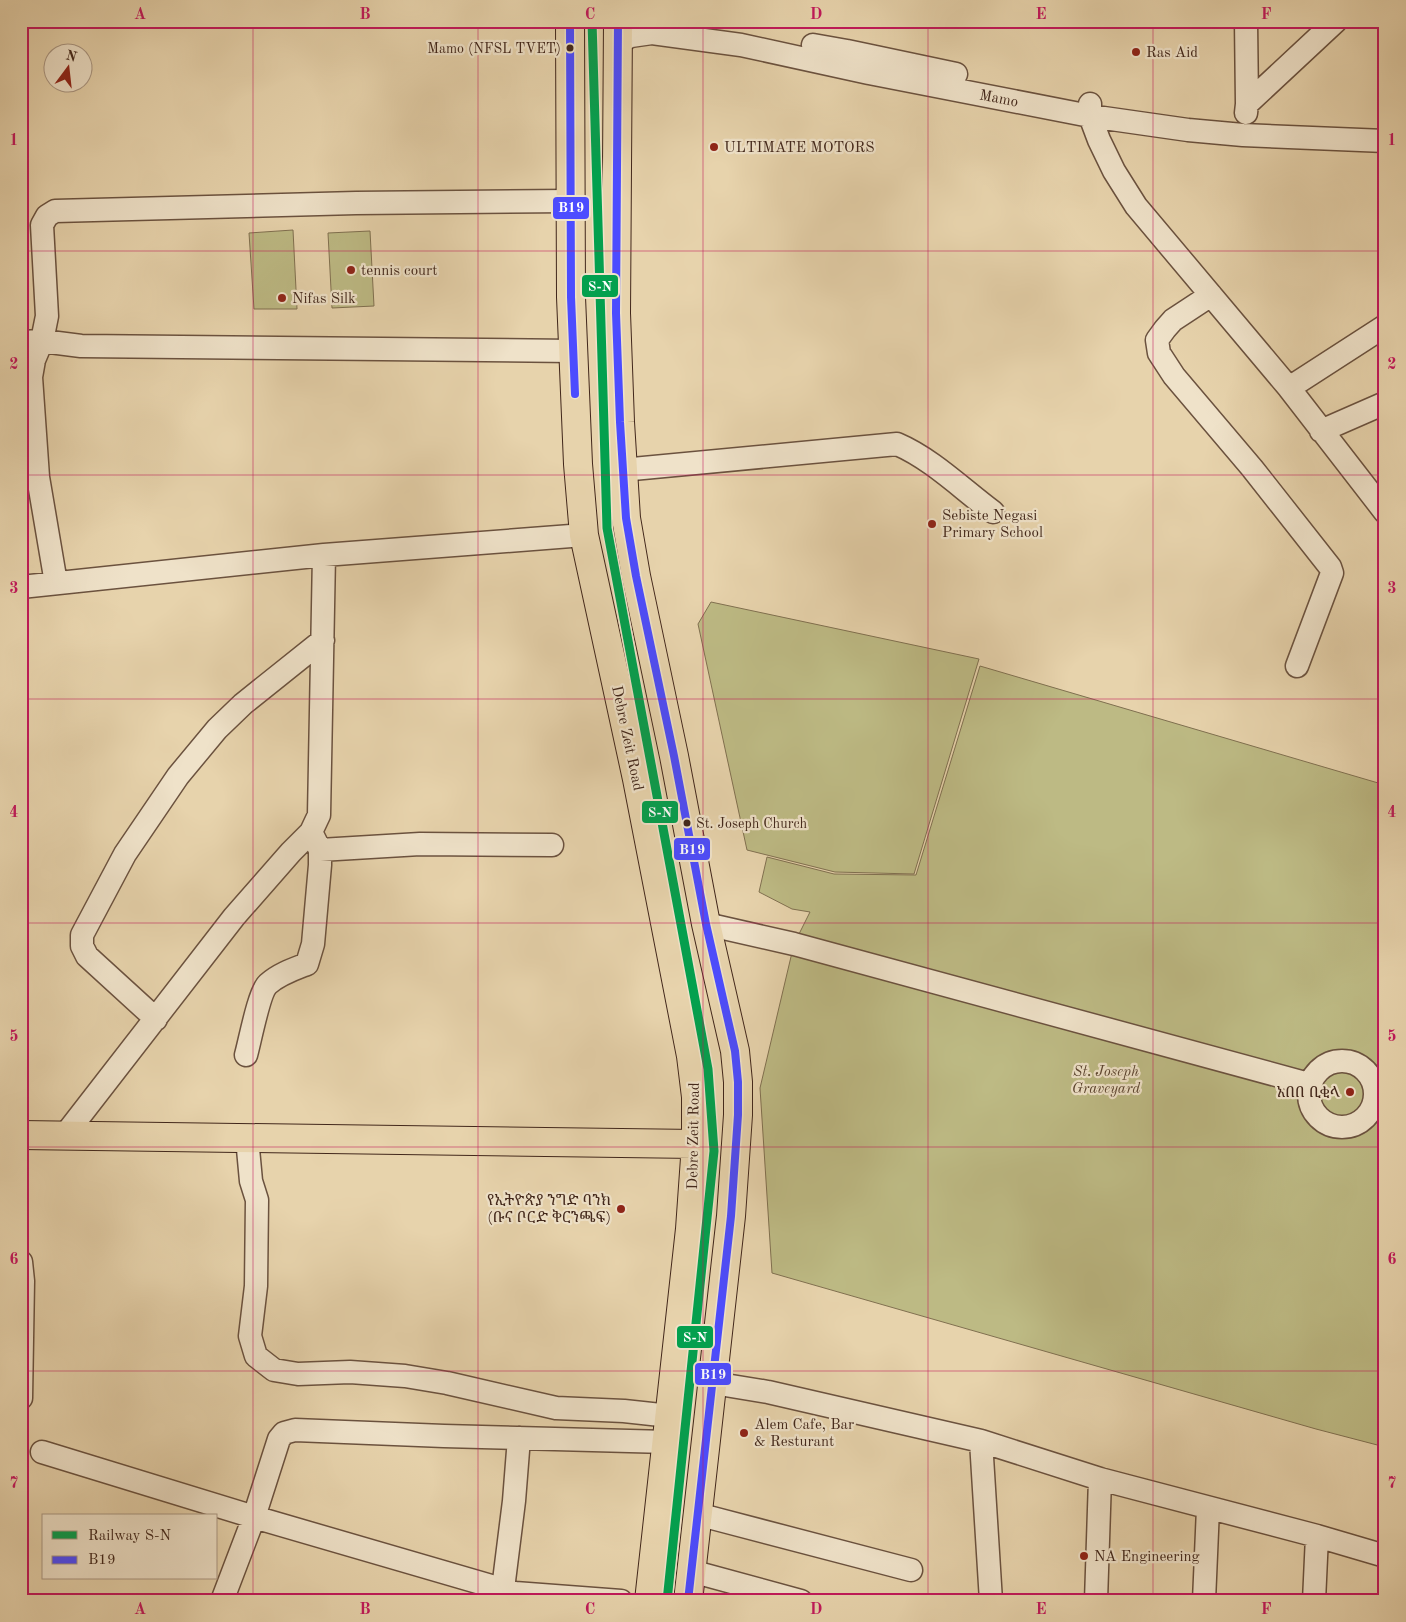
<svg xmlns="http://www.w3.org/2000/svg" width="1406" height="1622" viewBox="0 0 1406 1622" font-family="'Old Standard TT','Noto Serif Ethiopic',serif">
	<rect width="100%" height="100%" fill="#e7d3ac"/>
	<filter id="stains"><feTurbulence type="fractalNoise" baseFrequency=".004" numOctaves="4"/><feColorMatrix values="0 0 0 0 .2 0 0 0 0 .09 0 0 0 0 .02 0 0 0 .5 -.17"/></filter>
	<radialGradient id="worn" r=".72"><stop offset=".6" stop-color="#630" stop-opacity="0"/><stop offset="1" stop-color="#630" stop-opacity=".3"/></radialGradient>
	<path fill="#bdba84" stroke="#807050" d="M293,230L297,309H254L249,233Z
		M370,231L374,306L332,308L328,233Z
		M711,602L979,659L914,874L835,872L747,850L698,624Z
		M980,666L1385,785V1447L1316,1429L772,1273L760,1088L794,944L810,912L792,909L759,892L767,857L834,874L916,875Z"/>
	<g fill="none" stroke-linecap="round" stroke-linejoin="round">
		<defs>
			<path id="minor" d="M1246,21L1247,104L1246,113
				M618,42L631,36L652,33L741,45L869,73L1090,116L1188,130L1243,135L1385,141
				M813,45L847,51L956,74
				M1090,104V116L1099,140L1114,171L1136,206L1289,388L1385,512
				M1247,104L1336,21
				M1211,295L1173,320L1165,329L1157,340L1159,353L1174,376L1252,468L1330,567L1332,573L1297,666
				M21,342L42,341L81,346L573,351
				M1289,388L1385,326
				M1321,431L1385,403
				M622,470L897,444C932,459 962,489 993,512
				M56,583L38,477L31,377L34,360L42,341L47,316L42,225L47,216L55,211L356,203L570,201
				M21,587L324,555L584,535
				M320,850L420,844L552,845
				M706,924L794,944L1309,1084
				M156,1019L87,956L82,946V935L125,854L178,776L217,729L243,704L323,640
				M246,1055C250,1041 259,992 268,984C279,974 294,969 307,964L313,944L320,865V850L311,832
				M1309 1094a33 33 0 1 1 66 0a33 33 0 1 1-66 0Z
				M65,1135L234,917L291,852L311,832L319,815L324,555
				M247,1138L251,1181L257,1200L256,1286L250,1336L256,1356L274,1370L298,1374L350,1372L405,1376L447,1383L556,1408L624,1411L670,1416
				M21,1262L23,1281L21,1398
				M713,1383L768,1392L981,1441L1100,1479L1317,1536L1385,1556
				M981,1441L991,1601
				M42,1452L254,1517L515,1593L621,1601
				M697,1514L911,1570
				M691,1571L801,1601
				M503,1589L514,1501L519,1438
				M222,1601L254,1517L279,1439L284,1433L295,1430L444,1436L667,1442
				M1096,1601L1100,1479
				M1204,1601L1208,1508
				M1314,1601L1317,1536"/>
			<path id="major" d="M570,21L571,297L578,464L584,535L637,779L691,1056L696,1097V1144L690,1229L649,1601
				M618,21L616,313L620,422L626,518L636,576L674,756L706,924L735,1051L738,1082V1115L731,1216L688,1601
				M21,1135L696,1144"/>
		</defs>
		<use href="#minor" stroke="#6b523f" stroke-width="25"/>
		<use href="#major" stroke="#42271b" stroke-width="30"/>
		<use href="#minor" stroke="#efe2c9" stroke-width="22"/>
		<use href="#major" stroke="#e7d3ac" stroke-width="28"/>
		<defs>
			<path id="bus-1" d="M570,21L571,297L575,394
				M618,21L616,313L620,422L626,518L636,576L674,756L706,924L735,1051L738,1082V1115L731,1216L688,1601"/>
		</defs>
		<use href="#bus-1" stroke="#efe2c9" stroke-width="11"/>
		<use href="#bus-1" stroke="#4c4cff" stroke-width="8"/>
		<defs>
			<path id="rail-1" d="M592,21L607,528L708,1069L714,1151L667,1601"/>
		</defs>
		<use href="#rail-1" stroke="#efe2c9" stroke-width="12"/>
		<use href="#rail-1" stroke="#03a04e" stroke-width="9"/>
	</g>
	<path fill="none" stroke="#c2185b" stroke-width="1" stroke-opacity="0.55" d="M253,21V1601M478,21V1601M703,21V1601M928,21V1601M1153,21V1601M21,251H1385M21,475H1385M21,699H1385M21,923H1385M21,1147H1385M21,1371H1385"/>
	<g fill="#42271b" stroke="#efe2c9" stroke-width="2">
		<circle cx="570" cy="48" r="4.5"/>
		<circle cx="687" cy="823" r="4.5"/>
	</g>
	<g fill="#8f2418" stroke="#efe2c9" stroke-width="2">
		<circle cx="1136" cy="52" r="5"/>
		<circle cx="714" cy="147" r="5"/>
		<circle cx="351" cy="270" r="5"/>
		<circle cx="282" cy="298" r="5"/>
		<circle cx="932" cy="524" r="5"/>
		<circle cx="1350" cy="1092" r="5"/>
		<circle cx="621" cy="1209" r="5"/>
		<circle cx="744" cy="1433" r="5"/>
		<circle cx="1084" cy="1556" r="5"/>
	</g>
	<g text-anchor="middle" stroke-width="4.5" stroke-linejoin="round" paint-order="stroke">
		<g font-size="14" fill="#42271b" stroke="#efe2c9" text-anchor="end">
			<text x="561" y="53">Mamo (NFSL TVET)</text>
			<text x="696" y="828" text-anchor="start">St. Joseph Church</text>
		</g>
		<g font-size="15" fill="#42271b" stroke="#efe2c9" text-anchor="start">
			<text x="1146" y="57">Ras Aid</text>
			<text x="724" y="152">ULTIMATE MOTORS</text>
			<text x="361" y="275">tennis court</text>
			<text x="292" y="303">Nifas Silk</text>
			<text x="942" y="520">Sebiste Negasi<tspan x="942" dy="17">Primary School</tspan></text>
			<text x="1340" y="1097" text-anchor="end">አበበ ቢቂላ</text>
			<text x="611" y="1205" text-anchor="end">የኢትዮጵያ ንግድ ባንክ<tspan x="611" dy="17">(ቡና ቦርድ ቅርንጫፍ)</tspan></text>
			<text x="754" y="1429">Alem Cafe, Bar<tspan x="754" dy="17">&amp; Resturant</tspan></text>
			<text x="1094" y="1561">NA Engineering</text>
		</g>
		<g font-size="15" fill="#42271b" stroke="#efe2c9">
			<text transform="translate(999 98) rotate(11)" y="5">Mamo</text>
			<text transform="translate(628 738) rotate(78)" y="5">Debre Zeit Road</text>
			<text transform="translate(693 1136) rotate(-89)" y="5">Debre Zeit Road</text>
		</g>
		<g font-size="15" font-style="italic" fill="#5b4430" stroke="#efe2c9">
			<text x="1106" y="1076">St. Joseph<tspan x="1106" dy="17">Graveyard</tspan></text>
		</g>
	</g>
	<g stroke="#efe2c9" stroke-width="2">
		<rect x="552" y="196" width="38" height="24" rx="5" fill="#4c4cff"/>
		<rect x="581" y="274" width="38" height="24" rx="5" fill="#03a04e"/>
		<rect x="641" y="800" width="38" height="24" rx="5" fill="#03a04e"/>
		<rect x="673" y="837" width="38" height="24" rx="5" fill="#4c4cff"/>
		<rect x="676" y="1325" width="38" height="24" rx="5" fill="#03a04e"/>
		<rect x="694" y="1362" width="38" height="24" rx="5" fill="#4c4cff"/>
	</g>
	<g font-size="14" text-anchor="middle" font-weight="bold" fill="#fff">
		<text x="571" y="212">B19</text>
		<text x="600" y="291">S-N</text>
		<text x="660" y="817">S-N</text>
		<text x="692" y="854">B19</text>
		<text x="695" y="1342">S-N</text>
		<text x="713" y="1379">B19</text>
	</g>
	<rect width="1406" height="1622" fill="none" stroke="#e7d3ac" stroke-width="55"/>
	<rect x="42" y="1514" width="175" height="65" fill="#efe2c9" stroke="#aa9783"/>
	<rect x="52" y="1531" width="25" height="8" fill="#03a04e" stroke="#aa9783"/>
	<text x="88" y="1540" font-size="15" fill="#42271b">Railway S-N</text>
	<rect x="52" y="1556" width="25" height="8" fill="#4c4cff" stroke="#aa9783"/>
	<text x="88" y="1564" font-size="15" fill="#42271b">B19</text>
	<g transform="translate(68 68) rotate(15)"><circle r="24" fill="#efe2c9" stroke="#aa9783"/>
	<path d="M0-4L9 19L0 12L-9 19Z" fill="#8f2418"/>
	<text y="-8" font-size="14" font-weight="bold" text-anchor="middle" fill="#42271b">N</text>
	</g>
	<rect x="28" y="28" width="1350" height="1566" fill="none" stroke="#c2185b" stroke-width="2"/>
	<g font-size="16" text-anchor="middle" font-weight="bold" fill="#c2185b">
		<text x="140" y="19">A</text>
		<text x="365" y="19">B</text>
		<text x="590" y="19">C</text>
		<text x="816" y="19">D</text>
		<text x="1041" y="19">E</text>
		<text x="1266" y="19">F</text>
		<text x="14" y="145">1</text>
		<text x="1392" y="145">1</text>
		<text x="14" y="369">2</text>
		<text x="1392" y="369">2</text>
		<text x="14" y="593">3</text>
		<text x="1392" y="593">3</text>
		<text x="14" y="817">4</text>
		<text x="1392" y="817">4</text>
		<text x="14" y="1041">5</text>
		<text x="1392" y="1041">5</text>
		<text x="14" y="1264">6</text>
		<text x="1392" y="1264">6</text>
		<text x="14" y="1488">7</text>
		<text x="1392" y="1488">7</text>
		<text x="140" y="1614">A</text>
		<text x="365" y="1614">B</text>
		<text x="590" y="1614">C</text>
		<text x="816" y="1614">D</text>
		<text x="1041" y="1614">E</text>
		<text x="1266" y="1614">F</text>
	</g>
	<rect width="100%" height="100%" filter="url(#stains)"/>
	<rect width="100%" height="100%" fill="url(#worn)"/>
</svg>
